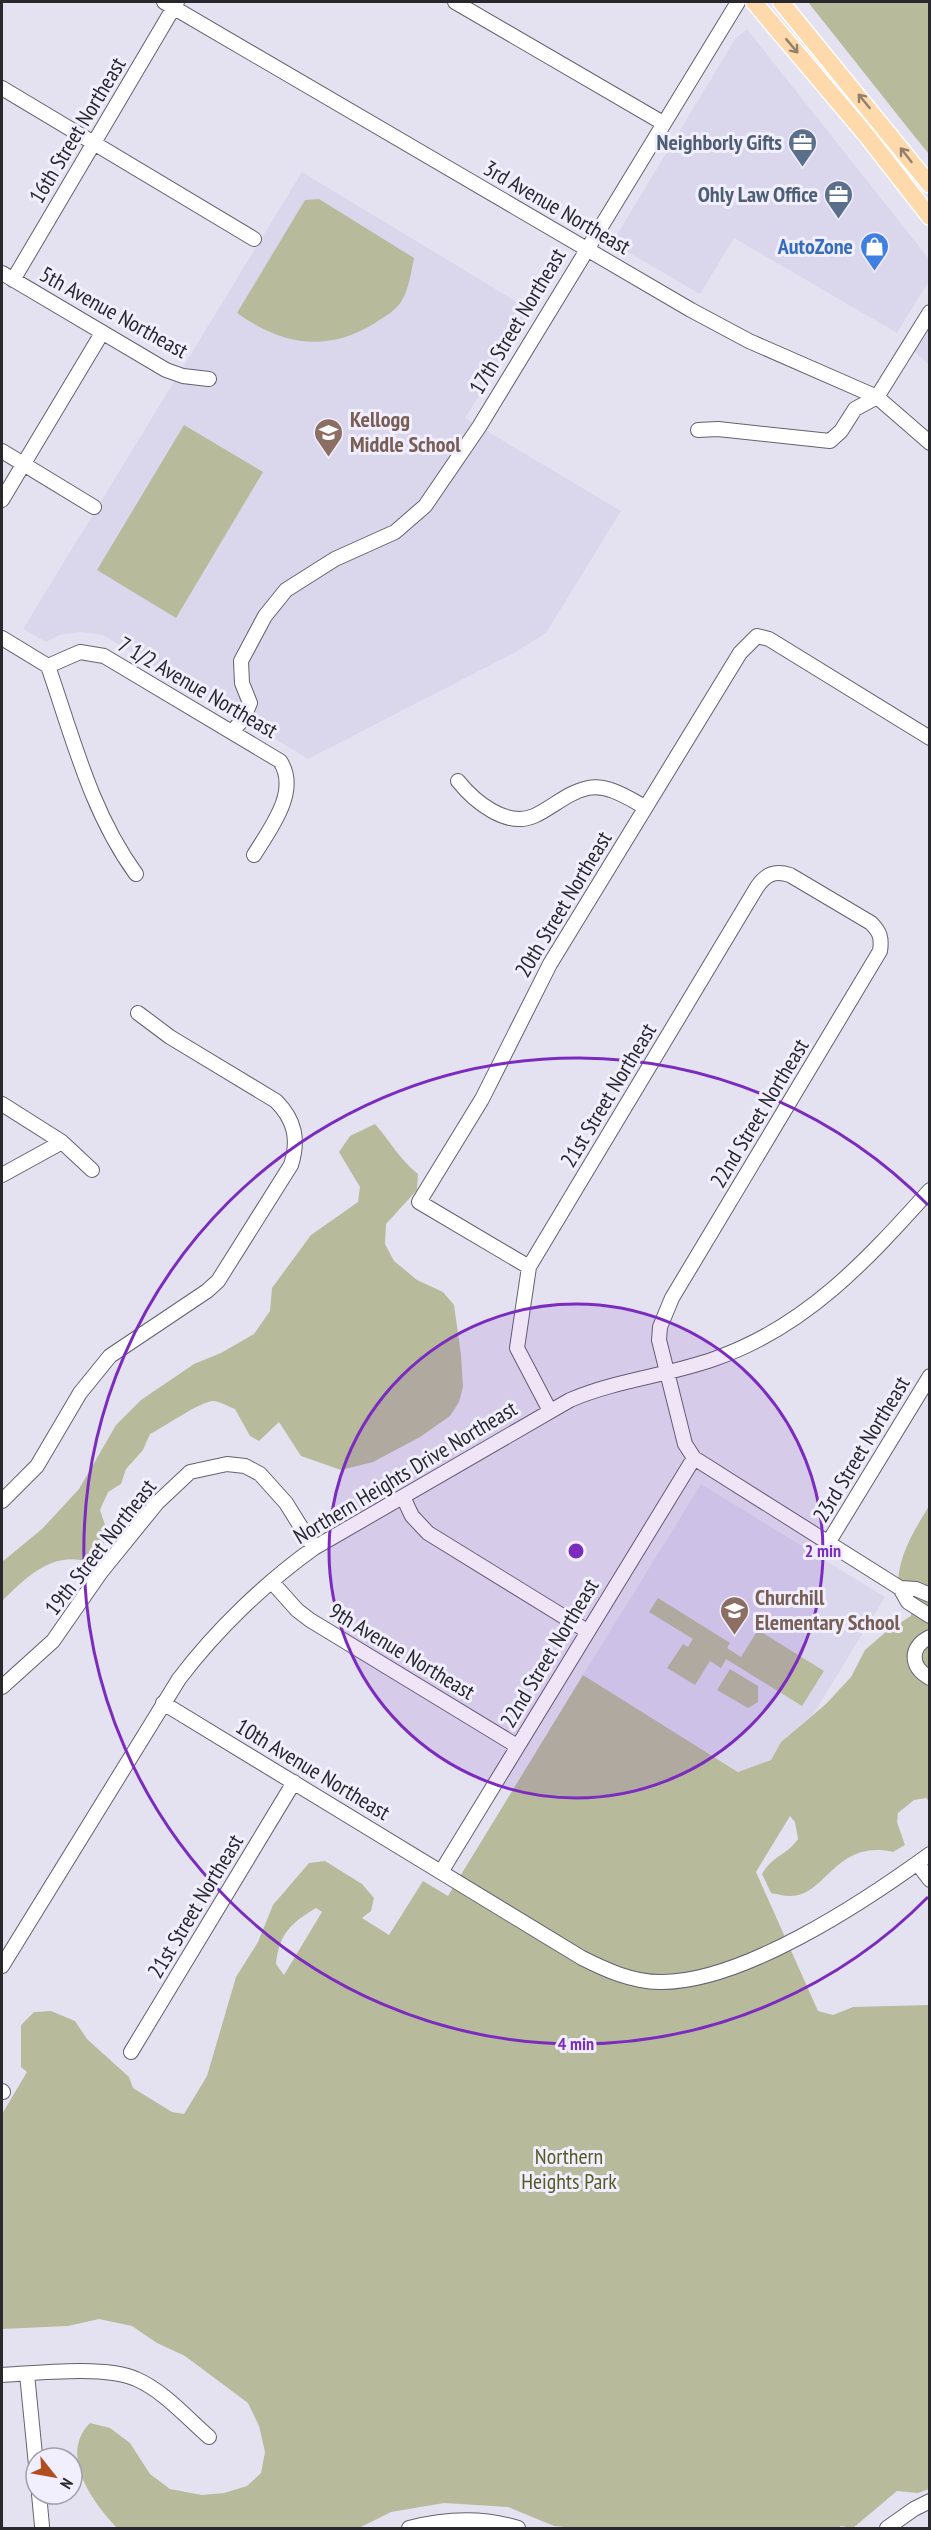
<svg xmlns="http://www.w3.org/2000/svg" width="931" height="2530" viewBox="0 0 931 2530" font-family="'PT Sans Narrow',sans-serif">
	<rect width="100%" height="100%" fill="#e4e2f1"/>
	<path fill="#dad7ed" d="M747,29L929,259V281L897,333L734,238L700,294L612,243L735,39Z
		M302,172L532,311L465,418L621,511L546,633L514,653L308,759L103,635L80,632L60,635L46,642L23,629Z
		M929,312V365L908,346Z
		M701,1484L885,1597L814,1713L781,1742L771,1760L739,1772L583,1675Z"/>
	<path fill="#b7bb9c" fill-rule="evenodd" d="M808,2H929V154L915,137Z
		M319,199L414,258C411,272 409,290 401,302C395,311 384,317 375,323C327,353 282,345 237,313L305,200Z
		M184,425L263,472L176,618L97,570Z
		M375,1124C390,1141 400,1160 418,1174L417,1190L386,1224L385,1244L394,1261L417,1280L443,1292L454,1305L461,1355L463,1387L459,1402L450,1416L420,1437L373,1462L341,1470L301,1456L279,1422L259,1441L250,1436L235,1409C229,1407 219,1401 213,1401C201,1401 164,1427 150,1434L143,1450L126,1469L121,1484L108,1492L100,1510L108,1534L101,1550L90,1562C52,1551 28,1576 2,1601V1562L42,1529L79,1489L116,1425L141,1400L194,1364L221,1353L254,1334L270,1311L272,1288L311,1235L358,1202L360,1187L339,1152L350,1136Z
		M929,1506V1801L926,1798L914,1800L898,1813L897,1822L905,1845L893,1852C835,1839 826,1897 790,1896C784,1896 777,1894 771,1893L762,1874C774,1854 785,1857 798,1839L795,1822L790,1816L756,1872L818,2011L833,2015L853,2007L929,2005V2489L918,2493L897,2491L853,2528L841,2526L839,2528H575L554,2526L508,2507L444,2503L391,2512L359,2528H117C93,2503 58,2455 90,2423L110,2428L130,2443L150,2474L170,2489L202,2495L224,2493L247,2486L261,2473L265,2452L259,2426L248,2403L185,2356L157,2343L132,2326L99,2319L68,2326L2,2329V2114L27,2072L21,2067V2025L34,2012L51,2011L75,2021L87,2039L129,2077L133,2088L172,2112L184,2114L207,2076L236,1977L258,1942L273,1905L309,1863L325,1861L362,1884L374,1898L371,1911L362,1918L389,1935L423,1881L448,1896L583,1675L738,1772L771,1760L781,1742L826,1704L851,1677L865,1650L887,1631L911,1616V1602L898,1593C896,1559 912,1534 929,1506ZM316,1908L322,1912L284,1975L276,1964C279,1934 291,1923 316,1908Z
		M658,1598L730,1643L727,1648L741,1657L758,1630L824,1671L802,1706L726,1659L721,1668L710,1661L695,1685L667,1668L683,1644L688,1647L693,1639L649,1612Z
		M730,1669L758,1686V1702L748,1708L717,1690Z"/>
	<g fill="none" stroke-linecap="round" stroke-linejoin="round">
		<defs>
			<path id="minor" d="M164,2L691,310L749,341L877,397L930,443
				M455,2L663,123
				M2,88L254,239
				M2,273L166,370L183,376L209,379
				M13,280L177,2
				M698,430L718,429L830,441L841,431L855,409L877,397L930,312
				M2,451L94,507
				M2,500L102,333
				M2,638L48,666
				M48,666L80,652L104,656L280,761C300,791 270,829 254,855
				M48,666C73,738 91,812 136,874
				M232,732L243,719L250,703L242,683L241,661L265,616L286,590L335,559L395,532L425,506L479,427L738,2
				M458,781C474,801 506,828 534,816C552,808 568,792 588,788C608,784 628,798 645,807
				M2,1104L62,1142L92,1170
				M2,1175L62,1142
				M529,1267L419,1202L482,1099L550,964L740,653L757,636L769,639L930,738
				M550,1411L517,1348L529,1267L757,887C766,874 775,870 790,875L871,923C880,932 882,938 880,951L672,1298L660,1327L659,1340L685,1444L694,1458L900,1588L908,1602L930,1616
				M403,1497L412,1516L428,1533L587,1631
				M2,1501L37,1466L80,1393L110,1356L207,1291L218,1281L291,1165C299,1140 295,1120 276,1101L170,1037L138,1013
				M828,1543L930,1376
				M272,1582L297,1610L310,1620L517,1746
				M900,1588L916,1589L930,1595
				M930,1637C909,1647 910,1667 930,1678
				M2,1687L53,1641L101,1572L157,1503L190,1472L227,1464L245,1466L260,1474L286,1503L314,1548
				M163,1703L582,1958C606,1970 632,1982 660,1982C742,1983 864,1902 930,1854
				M917,1863L930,1880
				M441,1872L694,1458
				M2,1966L179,1679C216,1630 265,1583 314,1548L570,1400C616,1380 666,1376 714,1359C806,1327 866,1261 930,1190
				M131,2052L294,1782
				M2,2091L3,2092
				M27,2374L36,2465
				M2,2375C36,2373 106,2365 136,2379C164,2391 187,2418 209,2437
				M39,2494L42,2526
				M409,2528C444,2519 483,2517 518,2528
				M887,2528L914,2509L930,2501"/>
			<path id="major" d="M754,2L867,136L930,217
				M781,2L930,185"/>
		</defs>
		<use href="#minor" stroke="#63626e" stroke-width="16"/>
		<use href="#major" stroke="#fff" stroke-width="19"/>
		<use href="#minor" stroke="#fff" stroke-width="14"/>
		<use href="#major" stroke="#fdd9ac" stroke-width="16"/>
	</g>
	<defs><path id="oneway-shaft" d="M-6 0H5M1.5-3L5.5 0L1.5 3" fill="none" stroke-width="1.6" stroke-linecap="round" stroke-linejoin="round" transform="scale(1.5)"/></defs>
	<g stroke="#92806c">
		<use href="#oneway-shaft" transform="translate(792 46) rotate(50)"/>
		<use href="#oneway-shaft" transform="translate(864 101) rotate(-129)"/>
		<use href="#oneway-shaft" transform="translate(906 155) rotate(-128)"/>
	</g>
	<circle cx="576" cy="1551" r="247" fill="#7b2cbf" fill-opacity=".12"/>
	<g fill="none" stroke="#7b2cbf" stroke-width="3">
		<circle cx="576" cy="1551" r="247"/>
		<path d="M928 1897A493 493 0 1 1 928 1205"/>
	</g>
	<defs>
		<symbol id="office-pin" viewBox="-11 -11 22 30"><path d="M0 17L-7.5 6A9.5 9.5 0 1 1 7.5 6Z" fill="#5c6f8a" stroke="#f1effe"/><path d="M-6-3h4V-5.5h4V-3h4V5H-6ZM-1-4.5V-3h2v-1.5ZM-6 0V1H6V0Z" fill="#fff"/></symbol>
		<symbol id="shop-pin" viewBox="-11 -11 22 30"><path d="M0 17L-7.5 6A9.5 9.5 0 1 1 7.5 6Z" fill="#3f7fe0" stroke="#f1effe"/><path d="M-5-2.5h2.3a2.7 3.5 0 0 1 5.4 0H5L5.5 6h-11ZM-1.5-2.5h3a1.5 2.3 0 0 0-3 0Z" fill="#fff"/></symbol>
		<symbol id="school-pin" viewBox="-11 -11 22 30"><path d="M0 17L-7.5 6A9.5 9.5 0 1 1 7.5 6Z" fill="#8d6e63" stroke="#f1effe"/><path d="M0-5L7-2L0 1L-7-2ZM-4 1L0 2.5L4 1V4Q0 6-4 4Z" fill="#fff"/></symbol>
	</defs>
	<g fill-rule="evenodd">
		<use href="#office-pin" x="786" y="126" width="33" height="45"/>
		<use href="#office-pin" x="822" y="178" width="33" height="45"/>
		<use href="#shop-pin" x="858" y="230" width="33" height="45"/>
		<use href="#school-pin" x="312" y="416" width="33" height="45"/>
		<use href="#school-pin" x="718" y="1594" width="33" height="45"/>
	</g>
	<g text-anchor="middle" stroke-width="6" stroke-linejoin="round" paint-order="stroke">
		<g font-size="22" fill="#28282d" stroke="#f1effe">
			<text transform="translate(77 130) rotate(-59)" y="8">16th Street Northeast</text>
			<text transform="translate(557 207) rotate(30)" y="8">3rd Avenue Northeast</text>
			<text transform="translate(114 312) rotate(29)" y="8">5th Avenue Northeast</text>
			<text transform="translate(517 321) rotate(-59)" y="8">17th Street Northeast</text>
			<text transform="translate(198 687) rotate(30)" y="8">7 1/2 Avenue Northeast</text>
			<text transform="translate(563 904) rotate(-59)" y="8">20th Street Northeast</text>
			<text transform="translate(608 1095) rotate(-59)" y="8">21st Street Northeast</text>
			<text transform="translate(759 1113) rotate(-59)" y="8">22nd Street Northeast</text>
			<text transform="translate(861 1449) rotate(-59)" y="8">23rd Street Northeast</text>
			<text transform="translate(405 1472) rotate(-31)" y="8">Northern Heights Drive Northeast</text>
			<text transform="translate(100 1547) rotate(-52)" y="8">19th Street Northeast</text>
			<text transform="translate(402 1651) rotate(31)" y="8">9th Avenue Northeast</text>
			<text transform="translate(549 1653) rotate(-59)" y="8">22nd Street Northeast</text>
			<text transform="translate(313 1769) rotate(31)" y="8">10th Avenue Northeast</text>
			<text transform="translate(195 1906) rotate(-59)" y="8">21st Street Northeast</text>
		</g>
		<g font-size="22" font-weight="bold" fill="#4e5e75" stroke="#f1effe" text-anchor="end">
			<text x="782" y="150">Neighborly Gifts</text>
			<text x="818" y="202">Ohly Law Office</text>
		</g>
		<g font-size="22" font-weight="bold" fill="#366cbe" stroke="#f1effe" text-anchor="end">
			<text x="853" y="254">AutoZone</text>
		</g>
		<g font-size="22" font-weight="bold" fill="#785e54" stroke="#f1effe" text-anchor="start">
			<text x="350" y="427">Kellogg<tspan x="350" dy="25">Middle School</tspan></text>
			<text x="755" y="1605">Churchill<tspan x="755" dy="25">Elementary School</tspan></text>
		</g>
		<g font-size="22" fill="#555b22" stroke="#f1effe">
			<text x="569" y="2164">Northern<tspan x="569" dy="25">Heights Park</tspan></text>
		</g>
	</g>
	<circle cx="576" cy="1551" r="9" fill="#7b2cbf" stroke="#f1effe" stroke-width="3"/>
	<g font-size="18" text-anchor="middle" font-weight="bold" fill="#7b2cbf" stroke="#f1effe" stroke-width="6" stroke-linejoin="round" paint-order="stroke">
		<text x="823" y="1557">2 min</text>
		<text x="576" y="2050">4 min</text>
	</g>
	<rect width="931" height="2530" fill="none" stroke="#28282d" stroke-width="6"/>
	<g transform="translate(54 2476) rotate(121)"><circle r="28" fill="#f1effe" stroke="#a19faa" stroke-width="1.5"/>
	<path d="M0-4.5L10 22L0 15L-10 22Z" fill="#b24d20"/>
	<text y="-9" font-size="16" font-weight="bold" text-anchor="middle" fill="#28282d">N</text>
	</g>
</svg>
